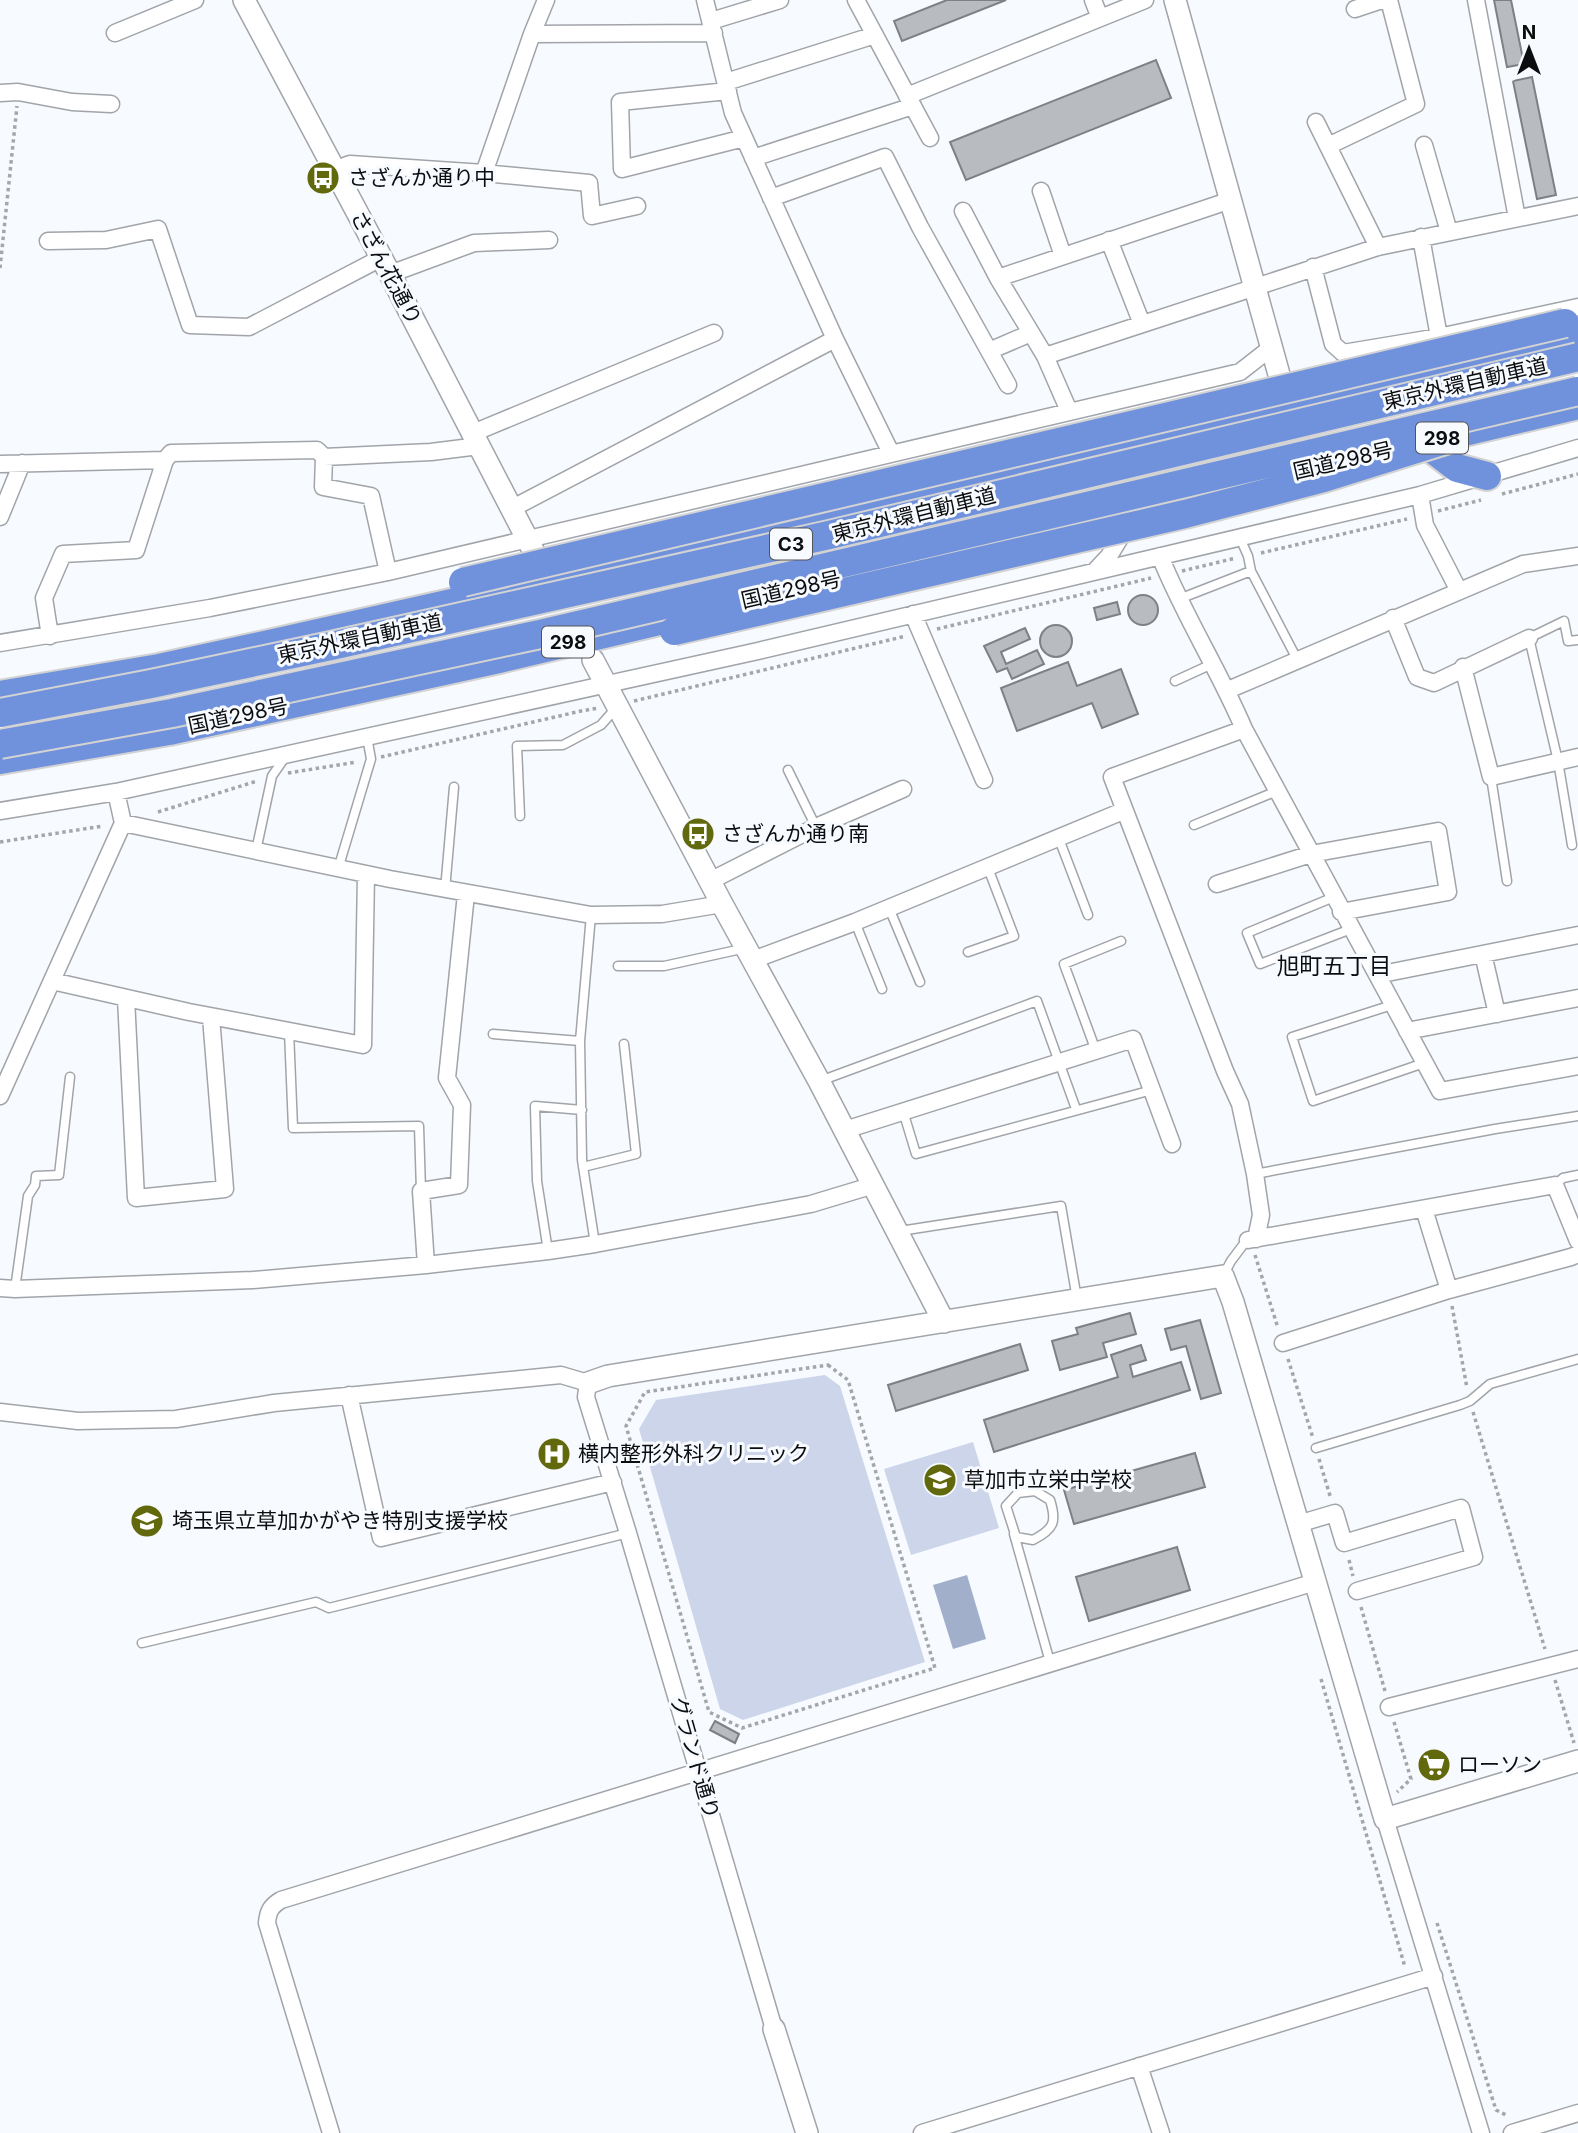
<svg xmlns="http://www.w3.org/2000/svg" width="1578" height="2133" viewBox="0 0 1578 2133" font-family="Inter,'Noto Sans JP',sans-serif">
	<rect width="100%" height="100%" fill="#f7fafe"/>
	<path fill="#ccd5ea" d="M825,1375L840,1386L925,1662L743,1720L720,1709L639,1429L656,1400Z
		M973,1442L999,1528L911,1555L884,1469Z"/>
	<path fill="#a1afcb" d="M967,1575L986,1639L953,1649L933,1585Z"/>
	<path fill="#b8bbc0" stroke="#7e8085" stroke-width="2" d="M947,0H1006L902,41L894,21Z
		M1494,0H1511L1524,64L1507,67Z
		M1156,60L1171,98L966,180L950,142Z
		M1532,77L1556,195L1537,199L1513,81Z
		M1128 610a15 15 0 1 1 30 0a15 15 0 1 1-30 0Z
		M1117,602L1120,614L1097,620L1094,608Z
		M1040 641a16 16 0 1 1 32 0a16 16 0 1 1-32 0Z
		M1025,628L1030,639L1001,652L1006,664L1037,650L1044,664L1012,679L1007,668L997,672L984,646Z
		M1068,662L1077,686L1121,669L1138,714L1102,728L1092,703L1017,731L1001,688Z
		M1130,1313L1136,1334L1103,1343L1107,1357L1060,1370L1052,1341L1078,1334L1076,1328Z
		M1200,1320L1221,1393L1201,1399L1186,1346L1171,1350L1165,1329Z
		M1020,1344L1028,1370L896,1411L888,1385Z
		M1141,1345L1146,1360L1130,1365L1133,1377L1181,1362L1190,1390L994,1452L984,1420L1118,1377L1111,1355Z
		M1195,1453L1205,1487L1074,1524L1064,1490Z
		M1177,1547L1190,1590L1089,1621L1076,1577Z
		M715,1721L739,1734L735,1743L710,1730Z"/>
	<g fill="none" stroke-linecap="round" stroke-linejoin="round">
		<defs>
			<path id="lane" d="M1240,538L1248,556L1251,571L1298,661
				M1179,599L1251,571
				M1175,681L1212,664
				M788,770L816,827
				M1491,777L1507,881
				M520,816L517,746L563,745L601,725L616,708
				M1194,825L1277,791
				M1059,839L1088,915
				M1572,845L1558,761L1529,638L1564,621L1568,641L1578,640
				M256,851L272,776L286,756
				M338,869L371,759L367,737
				M445,890L454,787
				M1334,897L1247,933L1260,964L1351,929
				M889,908L920,982
				M591,915L580,1041L582,1160L595,1244
				M855,922L882,989
				M968,952L1014,936L988,868
				M618,966H664L746,948
				M1392,1005L1292,1037L1313,1101L1424,1063
				M289,1031L293,1128L419,1126L421,1191
				M493,1034L580,1041
				M1096,1051L1064,964L1121,941
				M820,1081L1037,1001L1076,1109
				M903,1111L916,1154L1152,1090
				M583,1167L636,1154L624,1044
				M1255,1174L1495,1129L1578,1116
				M1555,1185L1563,1178L1578,1175
				M900,1231L1061,1206L1077,1299
				M548,1251L537,1181L535,1106L582,1110
				M1223,1276L1231,1261L1246,1241
				M15,1289L28,1196L35,1185L36,1176L59,1175L70,1077
				M1316,1448L1460,1405L1470,1401L1490,1384L1578,1359
				M1035,1491L1050,1500C1057,1522 1054,1529 1033,1540L1016,1537L1006,1506L1018,1493Z
				M1014,1534L1050,1662
				M142,1643L316,1602L329,1608L628,1533"/>
			<path id="street" d="M705,0L733,113L835,339L891,453
				M856,0L930,138
				M1093,0L1100,18
				M1476,0L1517,218
				M1355,9L1382,0
				M711,21L780,0
				M115,33L195,0
				M532,34L714,33
				M726,82L875,35
				M728,91L620,102L622,169L744,138
				M0,93L18,92L72,102L111,104
				M907,96L1145,0
				M1316,122L1378,247
				M1424,145L1449,232
				M1328,146L1416,104L1389,0
				M753,158L913,106
				M334,170L350,164L484,173L589,183L592,216L637,206
				M484,173L532,34L546,0
				M1041,191L1063,256
				M771,198L885,157L920,227L1008,385
				M963,211L998,278L1045,356L1069,411
				M1109,240L1142,324
				M48,241L106,240L158,229L190,325L249,327L381,258
				M1313,267L1333,344L1343,353L1439,337L1421,237
				M390,274L474,243L549,240
				M998,278L1231,200
				M1433,343L1439,337L1578,307
				M989,351L1031,333
				M1045,356L1378,247L1578,206
				M473,433L714,333
				M324,457L323,487L371,496L388,572
				M0,464L165,460L171,453L317,450L324,457L431,452L479,446
				M1420,495L1425,525L1459,591
				M511,509L835,339
				M0,517L22,463
				M1160,556C1184,616 1219,670 1244,729L1440,1091L1578,1066
				M1095,571L1109,556L1126,528
				M913,614L984,780
				M1393,618L1417,677L1434,683L1529,638
				M50,636L44,598L63,554L136,550L165,460
				M0,643L210,608L388,572L1240,372L1272,347
				M1463,667L1491,777L1578,757
				M1228,690L1523,564L1578,556
				M1244,729L1112,777L1225,1071L1240,1104L1255,1174L1261,1215L1256,1239
				M116,792L123,823L390,879L591,915L662,914L722,904
				M0,811L116,792L758,651L1420,495L1578,448
				M710,881L816,827L903,789
				M1217,884L1311,854L1438,831L1448,892L1341,912
				M1483,954L1497,1014
				M753,960L855,922L1123,811
				M1377,975L1578,935
				M52,981L189,1012L363,1045L366,874
				M126,998L136,1198L225,1189L211,1017
				M1407,1031L1578,998
				M0,1096L123,823
				M845,1130L1133,1039L1172,1144
				M1424,1209L1449,1290L1571,1257L1578,1254
				M1248,1240L1555,1185L1578,1241
				M426,1265L421,1191L459,1185L462,1105L447,1078L466,894
				M0,1288L15,1289L253,1280L426,1265L548,1251L595,1244L811,1204L874,1185
				M1283,1343L1449,1290
				M349,1395L381,1538L613,1482
				M0,1412L78,1421L176,1419L274,1403L561,1375L588,1383L586,1397L628,1533L774,2029
				M1298,1524L1335,1513L1344,1543L1461,1508L1474,1557L1357,1591
				M1389,1707L1578,1659
				M1385,1819L1481,2133
				M1139,2066L1161,2133
				M331,2133L267,1923C268,1911 271,1906 281,1900L1315,1582
				M922,2133L1434,1976
				M1512,2133L1578,2113"/>
			<path id="secondary" d="M244,0L390,274L535,554
				M1175,0L1305,468
				M593,660L722,904L819,1081L944,1322
				M588,1383L608,1376L1223,1276L1233,1302L1385,1819L1578,1761
				M774,2029L807,2133"/>
			<path id="highway" d="M1431,440L1578,405
				M1423,442L1457,468L1487,476
				M828,582L1276,477
				M0,695L159,668L274,643L788,527L1181,433L1578,341
				M0,760L169,731L499,659L706,610"/>
		</defs>
		<use href="#lane" stroke="#a1a4a9" stroke-width="11"/>
		<use href="#street" stroke="#a1a4a9" stroke-width="19"/>
		<use href="#secondary" stroke="#a1a4a9" stroke-width="24"/>
		<use href="#highway" stroke="#d3d3d4" stroke-width="32"/>
		<path stroke="#a4a7aa" stroke-width="3.5" stroke-dasharray="3.5 3.5" stroke-linecap="butt" d="M0,268L17,106
			M1502,494L1578,474
			M1438,511L1481,500
			M1261,553L1407,519
			M1182,571L1236,558
			M937,629L1151,578
			M634,701L906,636
			M381,757L581,711L599,708
			M288,773L357,762
			M158,812L257,781
			M0,842L103,826
			M1255,1255L1278,1328
			M1452,1306L1467,1388
			M1288,1359L1313,1438
			M828,1365L848,1380L935,1668L742,1728L709,1712L626,1426L645,1392Z
			M1473,1412L1545,1649
			M1319,1459L1331,1499
			M1349,1560L1353,1576
			M1361,1607L1385,1691
			M1321,1679L1405,1967
			M1555,1680L1574,1743
			M1394,1722L1411,1779L1397,1792
			M1437,1923L1496,2110L1508,2116"/>
		<use href="#lane" stroke="#fff" stroke-width="8"/>
		<use href="#street" stroke="#fff" stroke-width="16"/>
		<use href="#secondary" stroke="#fff" stroke-width="21"/>
		<use href="#highway" stroke="#7091db" stroke-width="28"/>
		<defs>
			<path id="highway-bridge" d="M463,582L1565,323
				M674,631L1185,514L1324,478L1455,437
				M0,713L151,684L331,646L829,535L1578,357
				M0,744L172,713L540,634L1578,391"/>
		</defs>
		<use href="#highway-bridge" stroke="#d3d3d4" stroke-width="32" stroke-linecap="butt"/>
		<use href="#highway-bridge" stroke="#7091db" stroke-width="28"/>
	</g>
	<defs>
		<symbol id="bus-disc" viewBox="-11 -11 22 22"><circle r="9.5" fill="#61690c" stroke="#f7fafe"/><path d="M-5-6H5V4H4V6H2V4H-2V6H-4V4H-5ZM-3.5-4V0h7V-4ZM-3.5 1.2v1.5H-2V1.2ZM2 1.2v1.5H3.5V1.2Z" fill="#fff"/></symbol>
		<symbol id="hospital-disc" viewBox="-11 -11 22 22"><circle r="9.5" fill="#61690c" stroke="#f7fafe"/><path d="M-5-5h3v3.5h4V-5h3V5h-3V1.5h-4V5h-3Z" fill="#fff"/></symbol>
		<symbol id="school-disc" viewBox="-11 -11 22 22"><circle r="9.5" fill="#61690c" stroke="#f7fafe"/><path d="M0-5L7-2L0 1L-7-2ZM-4 1L0 2.5L4 1V4Q0 6-4 4Z" fill="#fff"/></symbol>
		<symbol id="supermarket-disc" viewBox="-11 -11 22 22"><circle r="9.5" fill="#61690c" stroke="#f7fafe"/><path d="M-6-5.5h2.5l.6 2H6L4.5 2H-2.5L-4.4-4H-6ZM-1.5 3.2a1.3 1.3 0 1 0 .1 0ZM3 3.2a1.3 1.3 0 1 0 .1 0Z" fill="#fff"/></symbol>
	</defs>
	<g fill-rule="evenodd">
		<use href="#bus-disc" x="304" y="159" width="38" height="38"/>
		<use href="#bus-disc" x="679" y="815" width="38" height="38"/>
		<use href="#hospital-disc" x="535" y="1435" width="38" height="38"/>
		<use href="#school-disc" x="921" y="1461" width="38" height="38"/>
		<use href="#school-disc" x="128" y="1502" width="38" height="38"/>
		<use href="#supermarket-disc" x="1415" y="1746" width="38" height="38"/>
	</g>
	<g text-anchor="middle" stroke-width="6" stroke-linejoin="round" paint-order="stroke">
		<g fill="#f7fafe" stroke="#525457" stroke-width="2">
			<rect x="1416" y="422.5" width="52" height="31" rx="5"/>
			<rect x="770" y="528.5" width="42" height="31" rx="5"/>
			<rect x="542" y="626.5" width="52" height="31" rx="5"/>
		</g>
		<g font-size="19" font-weight="bold" fill="#0c0d0f">
			<text x="1442" y="445">298</text>
			<text x="791" y="551">C3</text>
			<text x="568" y="649">298</text>
		</g>
		<g font-size="21" fill="#0c0d0f" stroke="#f7fafe" text-anchor="start">
			<text x="348" y="185">さざんか通り中</text>
			<text x="722" y="841">さざんか通り南</text>
			<text x="578" y="1461">横内整形外科クリニック</text>
			<text x="964" y="1487">草加市立栄中学校</text>
			<text x="172" y="1528">埼玉県立草加かがやき特別支援学校</text>
			<text x="1458" y="1772">ローソン</text>
		</g>
		<g font-size="21" fill="#0c0d0f" stroke="#f7fafe">
			<text transform="translate(386 268) rotate(62)" y="7">さざん花通り</text>
			<text transform="translate(1465 384) rotate(-13)" y="7">東京外環自動車道</text>
			<text transform="translate(1343 461) rotate(-13)" y="7">国道298号</text>
			<text transform="translate(914 515) rotate(-14)" y="7">東京外環自動車道</text>
			<text transform="translate(791 590) rotate(-13)" y="7">国道298号</text>
			<text transform="translate(360 639) rotate(-12)" y="7">東京外環自動車道</text>
			<text transform="translate(238 716) rotate(-12)" y="7">国道298号</text>
			<text transform="translate(695 1758) rotate(74)" y="7">グランド通り</text>
		</g>
		<g font-size="23" fill="#0c0d0f" stroke="#f7fafe">
			<text x="1334" y="974">旭町五丁目</text>
		</g>
	</g>
	<g transform="translate(1529 49)" stroke="#f7fafe" stroke-width="5" paint-order="stroke">
	<path d="M0-5L12 26L0 18L-12 26Z" fill="#0c0d0f"/>
	<text y="-10" font-size="19" font-weight="bold" text-anchor="middle" fill="#0c0d0f">N</text>
	</g>
</svg>
